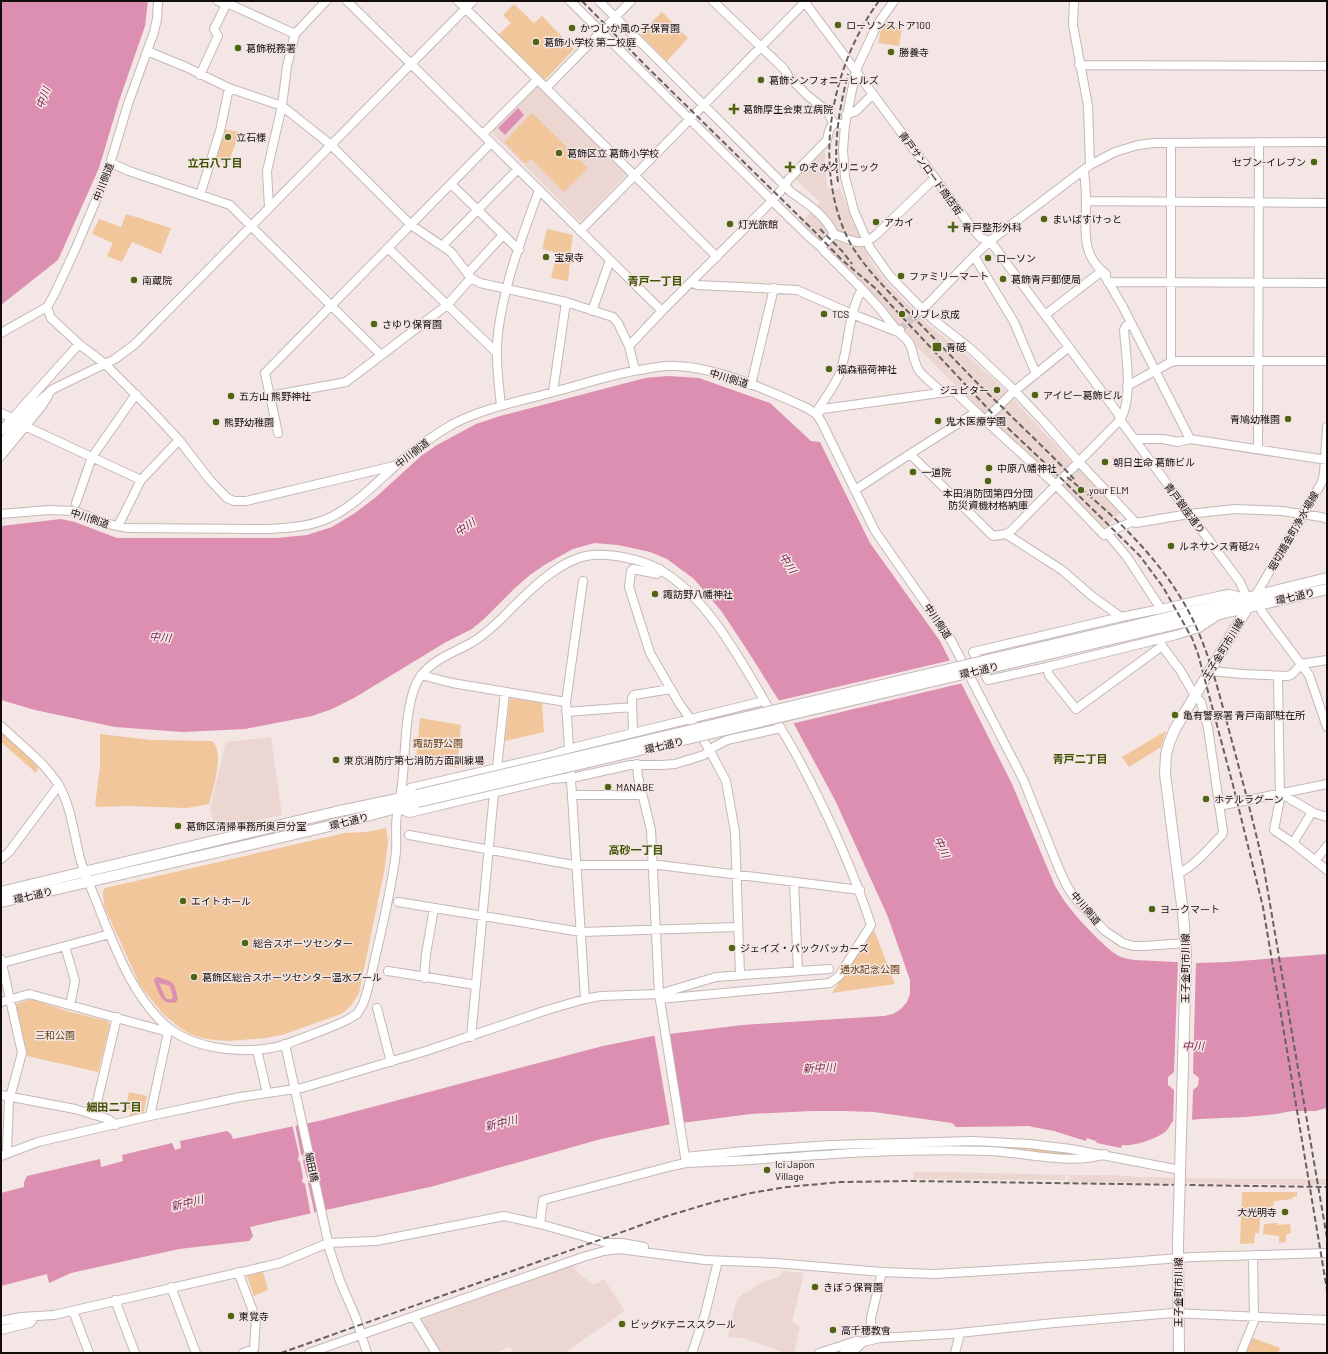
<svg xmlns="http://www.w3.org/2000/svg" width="1328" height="1354" viewBox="0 0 1328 1354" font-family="Barlow,'Noto Sans JP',sans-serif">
	<rect width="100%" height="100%" fill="#f3e6e4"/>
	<path fill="#ebd6d2" d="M535,86L539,87L626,172V175L582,221L579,220L493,134L492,129Z
		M824,144L827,186L833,191L840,188L853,222L870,260L885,281L929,326L964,352L1007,392L1071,462L1121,512L1105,528L1100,526L1057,480L992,421L916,346L872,293L801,222L820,202L793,177Z
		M271,737L282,815L215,830L210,808L226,742Z
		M914,1172H942L1065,1175V1180L913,1179Z
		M1069,1175H1109L1141,1177L1237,1179H1327V1185L1068,1182Z
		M574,1265L576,1271L592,1284H596L604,1279L625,1311L564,1353H514L510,1347L495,1353H440L421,1322L424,1318Z
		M782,1271L804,1273L792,1321L800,1327L794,1353H785L744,1338L728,1337L733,1314L737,1300L745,1292H748L761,1283L780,1276Z"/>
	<path fill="#f0c69a" d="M514,4L534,23L542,16L574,49L545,80H543L497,36L511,23L503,15Z
		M662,12L688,38L667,61L640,34Z
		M885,23L902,29L899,46L878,43L881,31Z
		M532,113L588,168L564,192L531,159L526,164L504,142Z
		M223,129L239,132L234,148L228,164L214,160Z
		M126,214L171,228L161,254L132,242L122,262L107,256L113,243L92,234L99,219L121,227Z
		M547,229L573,235C570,251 570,266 568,281L551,278L557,253L542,249Z
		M510,698L542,703L544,732L505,741Z
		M420,718L461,725L457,768L416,760Z
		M1,731L35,762L38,766L37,772H35L2,743L1,740Z
		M1166,731L1161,747L1129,767L1122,757Z
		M100,734L151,740L212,741C225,751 213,790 209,804L187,808L127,806L98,807L95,805L100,767Z
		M386,828L388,841L385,867L359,993C354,1002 350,1008 341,1014L282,1035L266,1038L229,1041L216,1040L201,1038L190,1034L180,1028L162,1013L140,985L104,906L103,892L105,888L345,833L367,832Z
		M874,930L895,984L832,993Z
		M31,999L70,1012L108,1021L110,1025L98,1072L27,1056L16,1004Z
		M129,1092L147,1096L143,1115L129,1118L131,1110L126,1108Z
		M968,1145L1027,1147V1150H1022V1151L926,1148V1146Z
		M916,1146L788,1153V1151L845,1147Z
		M1030,1147L1094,1156H1073L1035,1153V1151H1029Z
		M1242,1192H1297V1196L1293,1197L1292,1199L1274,1201L1272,1209L1261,1211L1259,1233H1255L1254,1243L1240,1244Z
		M1277,1223L1278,1225L1290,1224L1291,1233L1286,1234V1242L1279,1243V1236L1263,1234L1264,1224Z
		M263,1272L268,1290L254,1296L247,1276Z
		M1250,1337L1280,1348L1278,1353H1244Z"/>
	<path fill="#dc8fb0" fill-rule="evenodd" d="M1,1H148L145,26L119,101L99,168L58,260L1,305Z
		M518,108L524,115L505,135L498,128Z
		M668,376L699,378L770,403L811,441L820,442L870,543L940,641L1012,784L1055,886C1067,907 1081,922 1098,939C1104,944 1110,951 1117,955C1122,958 1128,959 1134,960L1197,963L1227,962L1327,954V1108L1315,1111H1292L1276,1114L1246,1117L1200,1119L1172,1122C1170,1125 1168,1130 1165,1132C1156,1139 1132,1147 1122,1145L1121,1148L1097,1143L1096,1141L1087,1138L1086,1141L1054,1131L1028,1126L956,1127L952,1123L874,1112L844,1111H812L751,1114L666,1125L601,1139L434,1186L250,1227L253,1236L249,1241L179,1249L71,1273L49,1283L47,1274L1,1286V1193L24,1187V1182L27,1176L100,1159L101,1167L123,1161L122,1155L172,1143L175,1150L181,1148L180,1141L227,1131L231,1134L233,1139L323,1120L603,1046L653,1036L742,1025L884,1016L893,1014L901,1009L907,1002L910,994V980L888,917L835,800L795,726L749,653L722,612L694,579L667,559L650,552L618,545L595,543L573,549L546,564L530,575L516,587L484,619L472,629L446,642L354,698L332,709L312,716L245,729L182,732L115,727L35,710L1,700V526L61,519L75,522L117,538H277L307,535L332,527L355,513L376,497L421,456L437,445L476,424L500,416L645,378Z
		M157,977C174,982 174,981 178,999L176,1002C161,1006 159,992 154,981L155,978ZM159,983L170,986L173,997L172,999H166Z"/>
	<path fill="#f3e6e4" d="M952,660L963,683L791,724L777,701Z
		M1178,960L1196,961L1193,1073L1199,1078L1198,1086L1193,1090L1192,1122L1173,1125L1174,1090L1168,1085V1077L1174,1072Z
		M668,1031L684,1125L670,1126L654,1033Z
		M292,1124H295L301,1154L304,1158L303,1161L307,1177L309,1179L308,1183L315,1215L311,1216L305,1184L302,1182L303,1177L300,1162L298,1160L299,1154Z"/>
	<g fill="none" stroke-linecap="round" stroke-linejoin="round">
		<path stroke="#d1c6c4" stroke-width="8" stroke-dasharray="8 4" stroke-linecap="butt" d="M900,330L917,313"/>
		<defs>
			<path id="minor" d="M218,1L226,5
				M347,1L662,311
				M458,1L717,257
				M570,1L810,238L821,247L825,252L862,289L881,310L898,332
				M599,1L791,192C808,204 825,215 834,234C853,240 860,249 877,234L935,178
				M713,1L784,69L789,77L807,95L828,112L833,123L845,125
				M804,1L972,228L981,238L990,241L1117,412L1123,424L1240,582L1244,591L1248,603
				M894,1L877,25L856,70L845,125L843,150L845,177L854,211L864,234L870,248L890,276L922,309L935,321L972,350L1015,391L1045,423L1079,462L1136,523L1189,514L1235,509L1282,511L1321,517L1327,519
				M1074,1L1073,25L1088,106L1090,165
				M227,3L295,34
				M147,51L186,67L229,88L282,106L331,145L411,225L451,252L471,278L480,283L566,302L613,317L618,323L629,346
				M1079,65L1327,66
				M200,75L218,36L214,29L228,1
				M546,88L631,1
				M846,115L856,111L873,94
				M483,134L537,80
				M1171,143V362
				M111,163L129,171L230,205L256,231L381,355
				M1084,170C1085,180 1086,190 1086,201C1086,228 1080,255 1106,274
				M451,184L519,250
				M200,195L220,131L229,88
				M1086,201L1327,203
				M269,208L267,171L282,106L287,66L295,34L326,1
				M580,231L805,2
				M442,246L518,169
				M821,247L834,234
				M388,248L497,353
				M974,256L1014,322L1036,374
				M468,273L503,235
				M691,282L697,285L797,290L852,314L898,332
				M1108,282L1327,283
				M47,307L51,318L79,344L105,364L150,409L179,440L209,479L227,498L234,501H246L394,466
				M592,311L610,260
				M917,313L926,306L974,256L990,241L1090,165L1115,152L1138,145L1154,143L1327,142
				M1045,315L1102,271L1123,307L1190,439
				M900,330L898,332C916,345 910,353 918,369C922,376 937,387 943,393
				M1,333L47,307L54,295L75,250L107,174L128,104L154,32L157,19L158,1
				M635,370L629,346L662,311L769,204L783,188L789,179L827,140L829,131L833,123
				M751,385L774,288
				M1127,386L1171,362L1177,361H1327
				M553,392L566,302
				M270,396L346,382L447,305L471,278
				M501,406C499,387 496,363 497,344C501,291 521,240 539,190
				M1,413L12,418
				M816,413C824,399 836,385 841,370C849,344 848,314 862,289
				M816,414L823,409L954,391L976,412
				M985,420L1011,394L1069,347
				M25,426L141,480
				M1,431L79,344
				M278,433L265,373L491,143
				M1134,439H1163L1178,442L1190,439L1327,460
				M1,444L30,409L53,389L115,359L135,344L473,1
				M1258,449L1259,142
				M910,454L976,412L1056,485L1104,535L1108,532L1134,521
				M1,456L41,407L48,396
				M855,490L910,454L993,536L1006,534L1011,531L1056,485L1121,419C1133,395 1126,357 1124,330L1126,326L1131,323
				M76,503L92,457L136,394
				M1,514L49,510L74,511L108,524L128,528L267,529C287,528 306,527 324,520C349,511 375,484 394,467C412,451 432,436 453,424C486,407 522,401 557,391C584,384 612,374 640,370C652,368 664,365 676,366C720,368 767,390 807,408L816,414L821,421L875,531L951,640L1023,779L1059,869L1067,886L1074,897L1105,931L1123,943L1133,946H1144L1186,943
				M118,526L141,480L179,440
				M1107,533L1127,557L1161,609
				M1006,534L1062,570L1093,597L1121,617
				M660,569L657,574L633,569L631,571L629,587L650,653L679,703L691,720L710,751L726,781L735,832L740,974
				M1254,598L1322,482L1324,473L1327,427
				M1256,600L1262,612L1309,675L1327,727
				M1217,616L1199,628L1176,635L1047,667L988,680L973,652L1121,617L1161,609L1218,596L1229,594L1245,598
				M1160,639L1162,646L1180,670L1195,696L1201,702L1208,728L1223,831L1222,835C1209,848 1195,866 1177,874
				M1301,664L1327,660
				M1047,667L1049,675L1076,709L1162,646
				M1210,671L1243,674L1287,676L1291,675L1301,665
				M421,675L452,683L566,702L585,999
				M1278,676L1280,799L1274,830L1293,843L1327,870
				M566,702L583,581
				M566,712L632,707
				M1,726C20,744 44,762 58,784C72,807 74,837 81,862C88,882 97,902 104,921C119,957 134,995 163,1023C189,1048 236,1054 271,1048C284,1046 296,1040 308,1036C321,1031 335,1026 347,1020L357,1014L363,1004C369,988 372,971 376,954C384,920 392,886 396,852C397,839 395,827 397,815C398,805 401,795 402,784C406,754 404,709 417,682C428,661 451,654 471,643C483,636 493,627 503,617C524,596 556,562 586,556C607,552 643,559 662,571C706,597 739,657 764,700C775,720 788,739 798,758C827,812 852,867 871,925L839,976L830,983L660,999
				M633,733L632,698L634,695L671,689
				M637,764L638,777L651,830L659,994L686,1163C708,1162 730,1161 752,1160C830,1154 909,1148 988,1151C1023,1152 1072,1166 1105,1154
				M497,768L505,692
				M1280,793L1314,813L1327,817
				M572,795H642
				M400,798L410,788L549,756L576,747L764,701
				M1219,806L1327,784
				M398,808L409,813L551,779L576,777L630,765H661L675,764L704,755L714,747L727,740L781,728
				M409,835L573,865H659L860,890
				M1293,843L1312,812
				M1,859L9,852L59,785
				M1315,861L1327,846
				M794,882L798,971
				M398,902L581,932L738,927
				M65,946L75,981L70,1005
				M1,959L22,1053L9,1101L7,1149L13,1151
				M2,963L110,934
				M388,971L476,985
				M424,978L426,954L434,908
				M1,1002L29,994L33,995L168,1032
				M377,1008L391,1062
				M471,1037L494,793
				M285,1044L330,1251L340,1281L356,1318L367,1353
				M257,1050L267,1093
				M1,1095L75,1109L108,1119L116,1125
				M94,1115L117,1017
				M150,1116L168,1032L170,1029
				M1,1156L38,1142L150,1116L240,1097L302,1088L426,1051L547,1010L585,999L601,996L659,994L716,977L829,969
				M685,1157L745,1151L831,1145L973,1141L1029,1144L1071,1149L1180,1170
				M540,1224L607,1243H622L644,1247
				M238,1272L256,1319L254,1349L243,1353
				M171,1287L196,1353
				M115,1300L135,1353
				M73,1311L89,1353
				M414,1317L436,1353
				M1,1321L21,1317L54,1315L280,1263L328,1243L376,1241L504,1216L540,1224L543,1200L672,1166L686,1163
				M1,1330L30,1323L35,1317
				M872,1339L871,1318L882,1272
				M309,1353L583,1257L604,1251L619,1249L705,1260L775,1263L882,1272L935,1274L1116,1263L1192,1257L1327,1253
				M692,1353L705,1314L718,1261
				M819,1353L856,1341L863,1342L880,1338L950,1334L1054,1323L1173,1313L1327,1320
				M844,1353L857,1348L863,1342
				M955,1353L960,1333
				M1241,1353L1254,1321L1253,1255"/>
			<path id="major" d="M1157,620L1327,578
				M1159,628L1327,589
				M1,892L335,812L417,795
				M1,902L334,825L418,802
				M1180,1173L1186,954L1183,913L1165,774L1166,755L1169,743L1175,729L1248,607
				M1178,1242L1179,1353"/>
		</defs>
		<use href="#minor" stroke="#c4b8b6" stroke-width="10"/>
		<use href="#major" stroke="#c4b8b6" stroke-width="12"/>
		<use href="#minor" stroke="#fff" stroke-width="8"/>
		<use href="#major" stroke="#fff" stroke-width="10"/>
		<path stroke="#696160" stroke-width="2" stroke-dasharray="6 3" stroke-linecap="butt" d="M582,1L649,69L813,230L841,259L875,288L992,413L1066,483L1140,556L1163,587L1192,638L1198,654L1234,789L1263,907L1327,1290
			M879,1C831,66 812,164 848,239C863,268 895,298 918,322C946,350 972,379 1001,406C1025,430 1050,453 1074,479
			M838,182C833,146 839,109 848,74
			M820,229L843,252L852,264
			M1067,477C1109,511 1151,550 1179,595C1206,637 1217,686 1230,734C1242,779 1254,823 1264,869L1327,1238
			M281,1353L667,1216L714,1202L751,1193L787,1187L841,1182L910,1181L1327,1187"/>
		<defs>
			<path id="major-bridge" d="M417,795L1157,620
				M418,802L1159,628
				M1178,1242L1180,1173"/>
		</defs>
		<use href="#major-bridge" stroke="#c4b8b6" stroke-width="12" stroke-linecap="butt"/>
		<use href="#major-bridge" stroke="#fff" stroke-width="10"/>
	</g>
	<g fill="#4f6513" stroke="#f3e6e4" stroke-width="1.5">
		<circle cx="838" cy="25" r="4"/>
		<circle cx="572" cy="28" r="4"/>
		<circle cx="536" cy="42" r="4"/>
		<circle cx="238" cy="48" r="4"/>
		<circle cx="891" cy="52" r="4"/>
		<circle cx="761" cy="80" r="4"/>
		<path d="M732 103h4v4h4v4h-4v4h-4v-4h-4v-4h4z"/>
		<circle cx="228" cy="137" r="4"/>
		<circle cx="559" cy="153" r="4"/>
		<circle cx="1314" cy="162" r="4"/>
		<path d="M788 161h4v4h4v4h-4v4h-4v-4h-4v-4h4z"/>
		<circle cx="1044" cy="219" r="4"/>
		<circle cx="876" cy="222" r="4"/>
		<circle cx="730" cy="224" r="4"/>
		<path d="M951 221h4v4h4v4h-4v4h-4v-4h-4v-4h4z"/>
		<circle cx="546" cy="257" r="4"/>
		<circle cx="988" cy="258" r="4"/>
		<circle cx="901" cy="276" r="4"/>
		<circle cx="1003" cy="279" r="4"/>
		<circle cx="134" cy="280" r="4"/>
		<circle cx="824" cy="314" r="4"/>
		<circle cx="902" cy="314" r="4"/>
		<circle cx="374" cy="324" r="4"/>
		<rect x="932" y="342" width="10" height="10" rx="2"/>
		<circle cx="829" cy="369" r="4"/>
		<circle cx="997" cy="390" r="4"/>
		<circle cx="1035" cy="395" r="4"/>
		<circle cx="231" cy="396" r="4"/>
		<circle cx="1288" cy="419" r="4"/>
		<circle cx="938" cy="421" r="4"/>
		<circle cx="216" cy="422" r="4"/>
		<circle cx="1105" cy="462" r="4"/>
		<circle cx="989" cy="468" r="4"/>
		<circle cx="913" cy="472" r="4"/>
		<circle cx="988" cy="481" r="4"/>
		<circle cx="1081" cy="490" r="4"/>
		<circle cx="1171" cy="546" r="4"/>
		<circle cx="655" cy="594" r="4"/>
		<circle cx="1175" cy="715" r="4"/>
		<circle cx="336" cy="760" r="4"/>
		<circle cx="608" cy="787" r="4"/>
		<circle cx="1206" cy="799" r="4"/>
		<circle cx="178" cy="826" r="4"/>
		<circle cx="183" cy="901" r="4"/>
		<circle cx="1152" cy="909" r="4"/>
		<circle cx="245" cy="943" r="4"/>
		<circle cx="732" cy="948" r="4"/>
		<circle cx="194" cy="977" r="4"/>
		<circle cx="767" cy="1170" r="4"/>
		<circle cx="1285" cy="1212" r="4"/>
		<circle cx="815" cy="1287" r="4"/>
		<circle cx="231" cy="1316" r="4"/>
		<circle cx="622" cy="1324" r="4"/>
		<circle cx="833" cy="1330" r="4"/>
	</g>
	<g text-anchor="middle" stroke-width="3" stroke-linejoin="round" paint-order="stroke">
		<g font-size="10" fill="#120e0d" stroke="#f3e6e4" text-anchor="start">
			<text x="846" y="29">ローソンストア100</text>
			<text x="580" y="32">かつしか風の子保育園</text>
			<text x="544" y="46">葛飾小学校 第二校庭</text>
			<text x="246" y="52">葛飾税務署</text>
			<text x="899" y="56">勝養寺</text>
			<text x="769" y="84">葛飾シンフォニーヒルズ</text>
			<text x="743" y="113">葛飾厚生会東立病院</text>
			<text x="236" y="141">立石様</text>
			<text x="567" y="157">葛飾区立 葛飾小学校</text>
			<text x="1306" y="166" text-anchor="end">セブン-イレブン</text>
			<text x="799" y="171">のぞみクリニック</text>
			<text x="1052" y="223">まいばすけっと</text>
			<text x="884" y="226">アカイ</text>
			<text x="738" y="228">灯光旅館</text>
			<text x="962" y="231">青戸整形外科</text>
			<text x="554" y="261">宝泉寺</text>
			<text x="996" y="262">ローソン</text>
			<text x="909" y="280">ファミリーマート</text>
			<text x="1011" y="283">葛飾青戸郵便局</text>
			<text x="142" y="284">南蔵院</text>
			<text x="832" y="318">TCS</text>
			<text x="910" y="318">リブレ京成</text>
			<text x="382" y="328">さゆり保育園</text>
			<text x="946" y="351">青砥</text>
			<text x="837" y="373">福森稲荷神社</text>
			<text x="989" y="394" text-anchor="end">ジュピター</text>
			<text x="1043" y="399">アイピー葛飾ビル</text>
			<text x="239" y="400">五方山 熊野神社</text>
			<text x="1280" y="423" text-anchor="end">青鳩幼稚園</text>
			<text x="946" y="425">鬼木医療学園</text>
			<text x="224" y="426">熊野幼稚園</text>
			<text x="1113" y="466">朝日生命 葛飾ビル</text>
			<text x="997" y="472">中原八幡神社</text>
			<text x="921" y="476">一道院</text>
			<text x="1089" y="494">your ELM</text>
			<text x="988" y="497" text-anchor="middle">本田消防団第四分団<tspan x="988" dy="12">防災資機材格納庫</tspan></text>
			<text x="1179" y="550">ルネサンス青砥24</text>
			<text x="663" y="598">諏訪野八幡神社</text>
			<text x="1183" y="719">亀有警察署 青戸南部駐在所</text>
			<text x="344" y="764">東京消防庁第七消防方面訓練場</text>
			<text x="616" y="791">MANABE</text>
			<text x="1214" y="803">ホテルラグーン</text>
			<text x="186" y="830">葛飾区清掃事務所奥戸分室</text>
			<text x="191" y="905">エイトホール</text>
			<text x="1160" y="913">ヨークマート</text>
			<text x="253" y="947">総合スポーツセンター</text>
			<text x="740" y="952">ジェイズ・バックパッカーズ</text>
			<text x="202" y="981">葛飾区総合スポーツセンター温水プール</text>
			<text x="775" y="1168">Ici Japon<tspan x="775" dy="12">Village</tspan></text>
			<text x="1277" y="1216" text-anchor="end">大光明寺</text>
			<text x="823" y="1291">きぼう保育園</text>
			<text x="239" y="1320">東覚寺</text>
			<text x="630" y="1328">ビッグKテニススクール</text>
			<text x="841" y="1334">高千穂教會</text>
		</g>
		<g font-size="10" fill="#120e0d" stroke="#f3e6e4">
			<text transform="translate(931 173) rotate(54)" y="4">青戸サンロード商店街</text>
			<text transform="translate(103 182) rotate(-69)" y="4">中川側道</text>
			<text transform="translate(729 378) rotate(17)" y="4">中川側道</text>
			<text transform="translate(412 453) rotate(-38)" y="4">中川側道</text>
			<text transform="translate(1185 508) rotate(53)" y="4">青戸銀座通り</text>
			<text transform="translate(90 518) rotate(18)" y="4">中川側道</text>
			<text transform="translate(1293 531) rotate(-60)" y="4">堀切橋金町浄水場線</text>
			<text transform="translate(1295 596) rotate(-13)" y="4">環七通り</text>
			<text transform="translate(938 621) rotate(56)" y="4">中川側道</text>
			<text transform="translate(1223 649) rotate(-59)" y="4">王子金町市川線</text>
			<text transform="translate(979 670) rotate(-13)" y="4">環七通り</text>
			<text transform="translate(664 745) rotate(-13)" y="4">環七通り</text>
			<text transform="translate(349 821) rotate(-14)" y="4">環七通り</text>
			<text transform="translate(33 895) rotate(-13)" y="4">環七通り</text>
			<text transform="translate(1086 908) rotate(50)" y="4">中川側道</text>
			<text transform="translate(1185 968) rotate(-90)" y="4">王子金町市川線</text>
			<text transform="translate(312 1167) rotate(78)" y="4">細田橋</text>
			<text transform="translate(1178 1292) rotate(-90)" y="4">王子金町市川線</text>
		</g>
		<g font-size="10" fill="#623d0d" stroke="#f3e6e4">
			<text x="438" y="747">諏訪野公園</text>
			<text x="870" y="973">通水記念公園</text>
			<text x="55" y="1039">三和公園</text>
		</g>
		<g font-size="11" font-style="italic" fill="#7d2351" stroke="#f3e6e4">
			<text transform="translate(43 98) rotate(-70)" y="4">中川</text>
			<text transform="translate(465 527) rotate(-35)" y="4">中川</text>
			<text transform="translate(788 563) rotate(58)" y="4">中川</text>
			<text transform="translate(160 637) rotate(5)" y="4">中川</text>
			<text transform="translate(942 847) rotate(65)" y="4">中川</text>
			<text x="1193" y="1050">中川</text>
			<text transform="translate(819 1068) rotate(-3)" y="4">新中川</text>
			<text transform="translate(501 1123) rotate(-14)" y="4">新中川</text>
			<text transform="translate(187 1203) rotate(-14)" y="4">新中川</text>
		</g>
		<g font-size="11" font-weight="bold" fill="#3e5201" stroke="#f3e6e4">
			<text x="215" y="167">立石八丁目</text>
			<text x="655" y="285">青戸一丁目</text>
			<text x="1080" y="763">青戸二丁目</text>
			<text x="636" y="854">高砂一丁目</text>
			<text x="114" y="1111">細田二丁目</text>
		</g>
	</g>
	<rect width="1328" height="1354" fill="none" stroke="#120e0d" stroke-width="4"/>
</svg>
